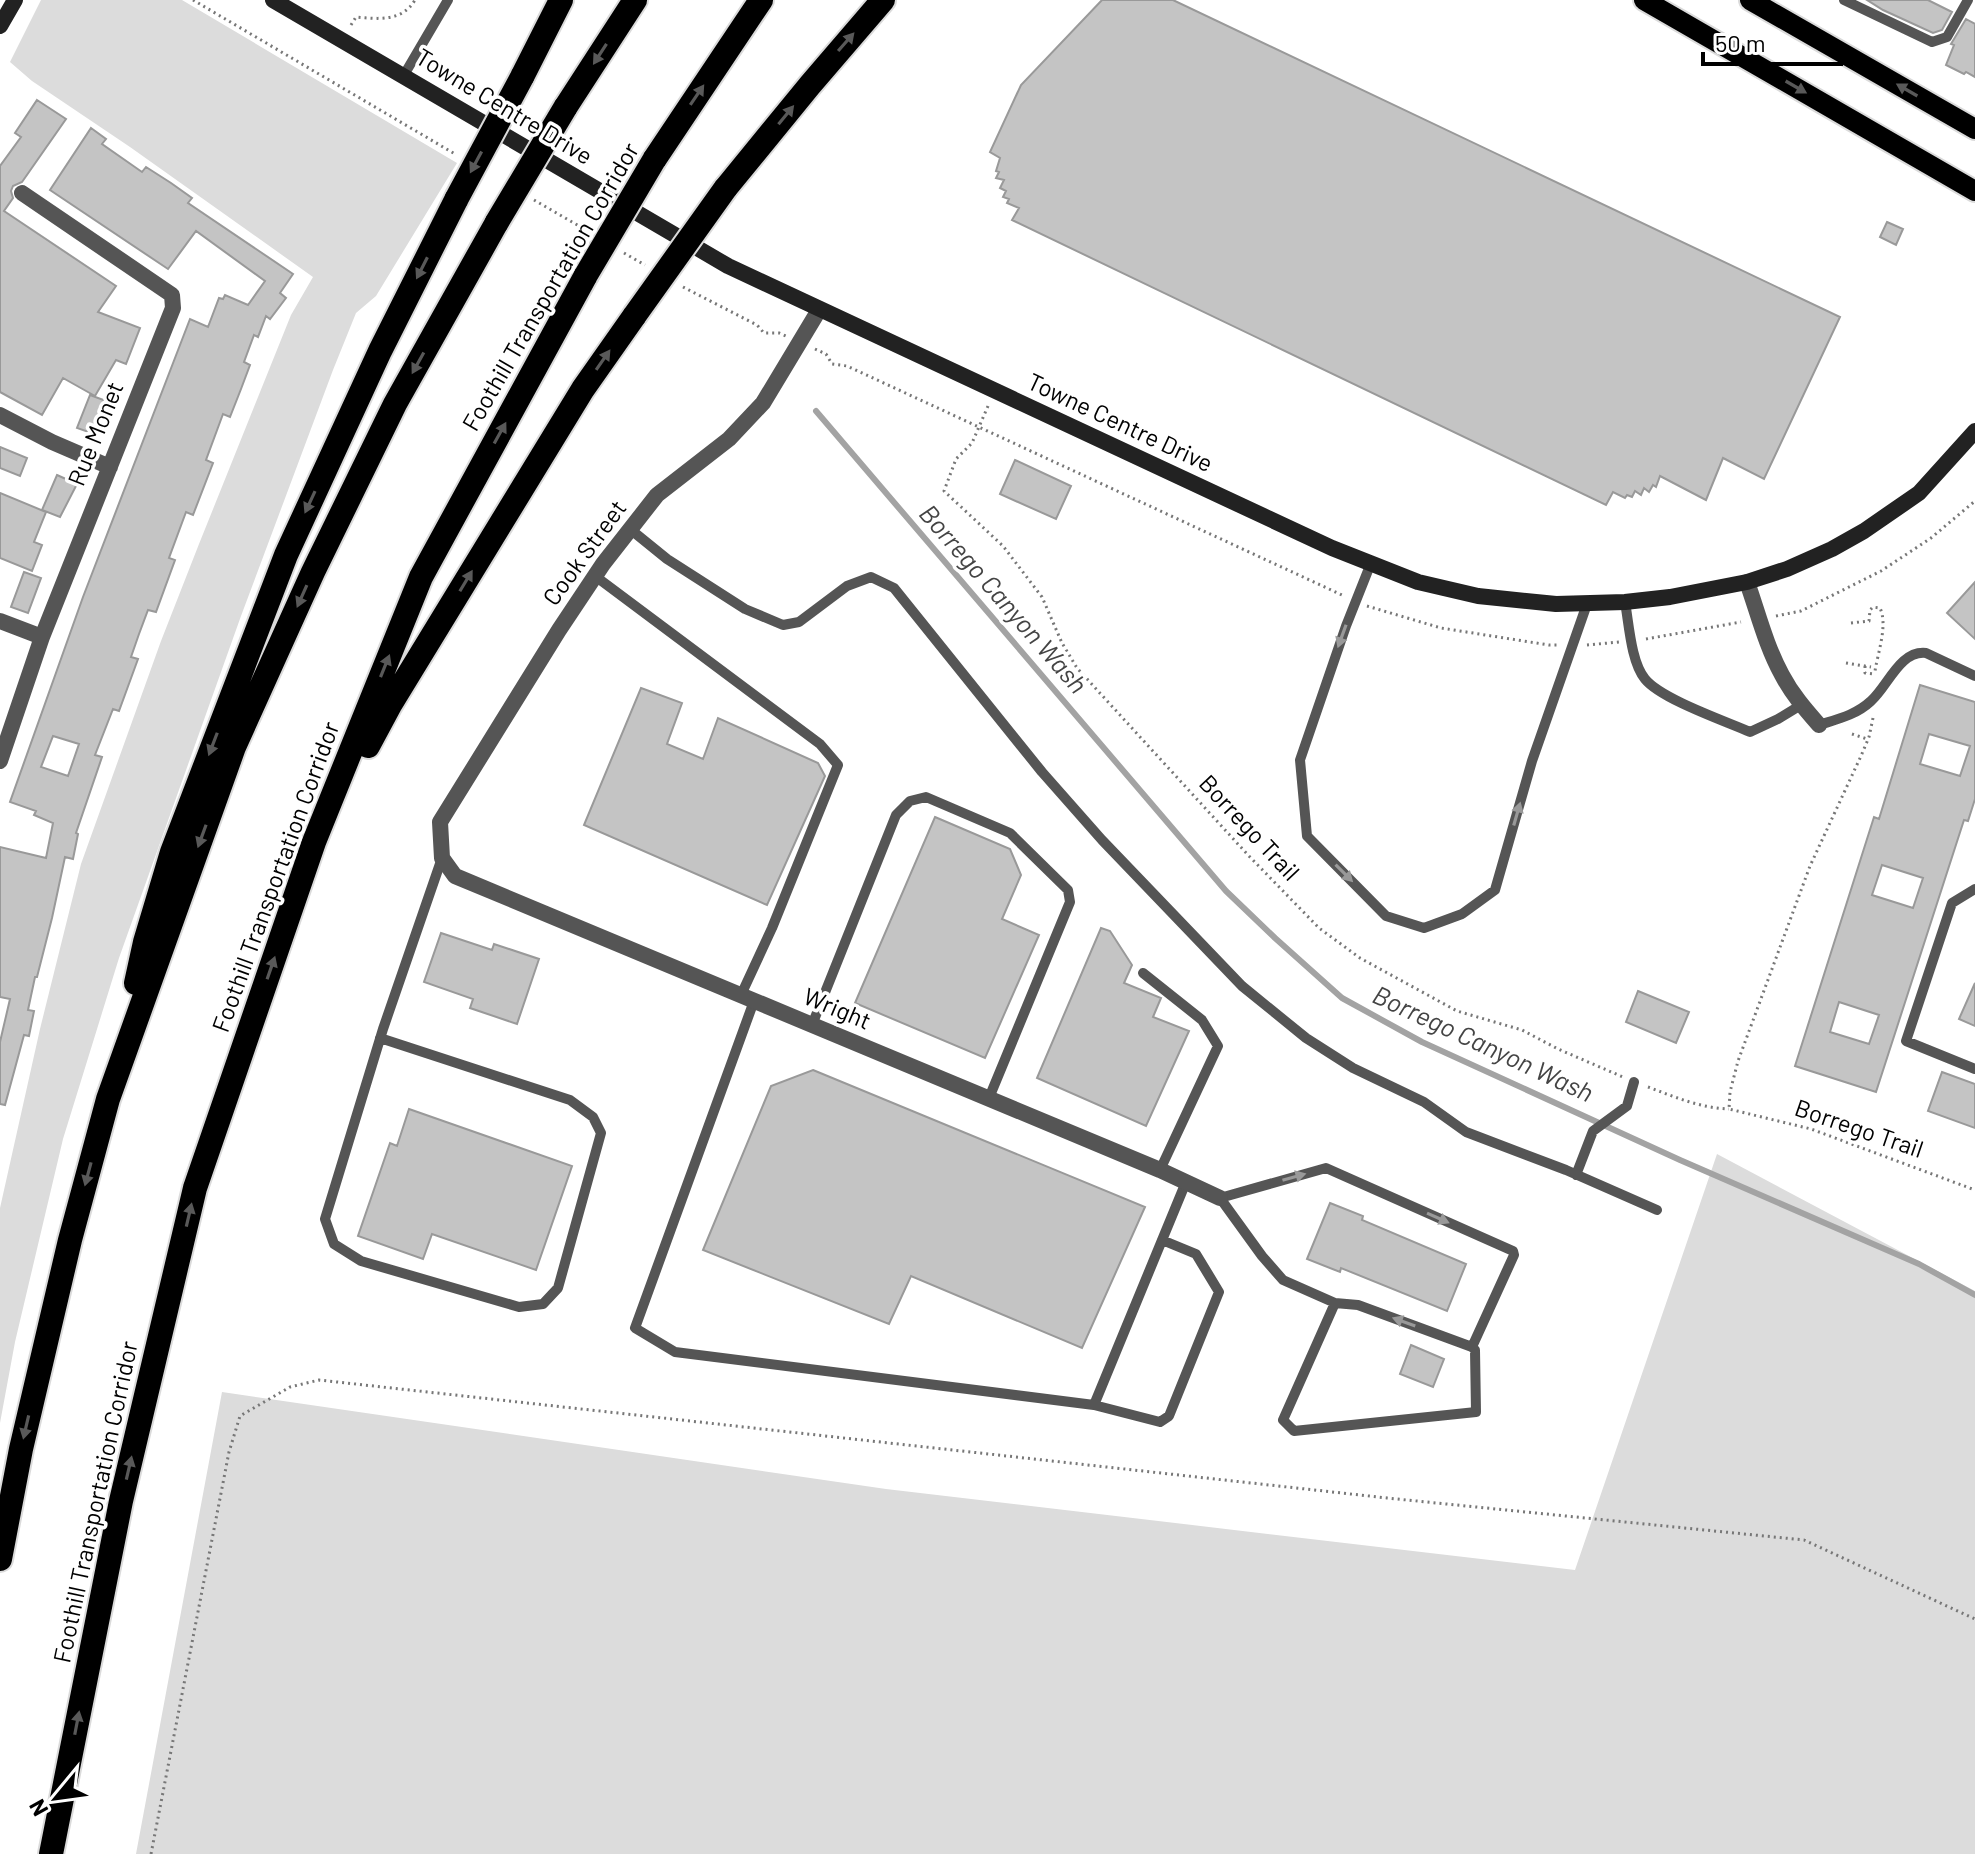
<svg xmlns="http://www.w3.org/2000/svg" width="1975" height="1854" viewBox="0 0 1975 1854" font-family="Barlow,sans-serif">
	<rect width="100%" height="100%" fill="#fff"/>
	<path fill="#dcdcdc" d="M41,0H182L457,163L376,296L356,313L333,370L241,616L119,958L63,1139L15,1342L0,1423V1208L40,1029L81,864L161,641L199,544L291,315L313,277L130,147L32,81L10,62Z
		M1717,1154L1975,1291V1854H136L222,1392L886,1489L1575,1570Z"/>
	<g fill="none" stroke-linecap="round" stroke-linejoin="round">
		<path stroke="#a3a3a3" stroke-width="6" d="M816,411L1226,891L1275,938L1342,998L1422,1042L1680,1160L1919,1264L1975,1295"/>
	</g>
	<path fill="#c4c4c4" stroke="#999" stroke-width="2" fill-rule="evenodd" d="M1102,0H1173L1840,317L1764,479L1723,458L1706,500L1660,476L1656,487L1653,485L1649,492L1644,488L1641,495L1635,491L1632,497L1627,495L1625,498L1613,492L1606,505L1012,220L1019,208L1007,203L1009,199L1003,197L1006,191L1000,188L1004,180L996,178L999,172L996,171L1000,158L990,152L1021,85Z
		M1867,0H1928L1952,12L1942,30L1933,33L1883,10Z
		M1966,19L1975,24V77L1966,72L1964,74L1946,65L1954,45L1951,44Z
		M37,100L66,119L22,182L13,186L11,191L13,198L4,211L116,286L98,312L140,328L126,364L116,360L95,396L63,378L42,415L0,392V166L21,137L15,133Z
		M91,128L106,139L102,144L142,172L146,167L171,183L192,198L188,203L293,274L280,293L286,298L270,319L266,316L258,337L254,335L244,362L250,365L241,389L230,417L223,414L206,460L213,463L193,515L186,512L169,558L175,560L156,612L148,610L139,634L131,657L138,659L119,711L113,709L95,755L102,757L76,833L78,834L73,859L65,857L52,918L37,977H35L28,1010L34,1011L29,1036L24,1035L5,1105L0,1104V1042L10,999L0,997V847L46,858L53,823L34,815L36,811L10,802L83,597L190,319L208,327L219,298L223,299L225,295L248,305L265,281L196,231L168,269L50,190ZM53,736L79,744L68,776L41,767Z
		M1887,222L1903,229L1896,245L1880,237Z
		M90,395L109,402L97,435L77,428Z
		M0,447L27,458L20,476L0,468Z
		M1015,460L1071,486L1056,519L1000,494Z
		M57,475L77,484L60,517L42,510Z
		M0,493L46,512L34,542L42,545L32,571L0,558Z
		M24,572L41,578L28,613L11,607Z
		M1975,582V639L1947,613Z
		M1920,685L1975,702V799L1968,821L1964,820L1876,1092L1795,1066L1874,817L1879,819ZM1929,734L1970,746L1960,776L1920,764ZM1882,865L1923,878L1913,908L1872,895ZM1839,1002L1879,1015L1869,1044L1830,1032Z
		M641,688L682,703L667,744L703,759L718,718L818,763L825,776L767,905L584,825Z
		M935,817L1010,849L1021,875L1002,919L1039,935L985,1058L855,1003Z
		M1101,928L1110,931L1132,965L1124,983L1161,998L1153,1017L1189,1031L1146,1126L1037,1078Z
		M441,933L492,950L494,944L539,959L517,1024L470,1008L473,999L424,982Z
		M1975,983V1026L1959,1019Z
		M1638,991L1689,1012L1676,1043L1626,1022Z
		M813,1070L1145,1207L1082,1348L911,1276L889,1324L703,1250L771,1086Z
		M1942,1072L1975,1084V1128L1928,1111Z
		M409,1109L572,1166L536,1270L432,1234L423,1259L358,1236L390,1143L397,1146Z
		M1330,1203L1363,1216L1362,1220L1466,1264L1447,1311L1341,1268L1340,1272L1307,1259Z
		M1411,1345L1444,1359L1433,1387L1400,1374Z"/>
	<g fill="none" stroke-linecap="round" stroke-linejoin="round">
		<defs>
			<path id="primary" d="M1644,0L1975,191
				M1750,0L1975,129"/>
			<path id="highway" d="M522,77L561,0
				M565,108L635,0
				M654,160L761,0
				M725,189L810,85L883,0
				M368,746L390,705L583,389L635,315
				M136,983L145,942L172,852L286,555L380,351L457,198
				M0,1559L21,1449L70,1240L108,1099L234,747L313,572L395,404L497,222
				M51,1854L121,1501L195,1188L314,842L421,577L586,275"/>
		</defs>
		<use href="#primary" stroke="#dbdbdb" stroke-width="24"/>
		<use href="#highway" stroke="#dbdbdb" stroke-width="28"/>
		<path stroke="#777" stroke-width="3" stroke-dasharray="2 4" stroke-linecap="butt" d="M193,0L455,154
			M351,25L356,17C378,19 402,22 415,0
			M534,200L586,230
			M624,253L645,265
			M683,287L757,325L764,333H779L786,336
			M815,349L826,354L832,364L847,366L1342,595
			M988,406L972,443L956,459L944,491L1003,546L1042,597L1062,643L1077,668L1248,855L1319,928L1360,958L1457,1011L1522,1030L1558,1049L1623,1077
			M1367,606L1441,628L1549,645H1559
			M1776,616L1801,611L1881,571L1931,538L1975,501
			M1851,623L1869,621L1870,610L1873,607L1880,608C1888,625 1878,652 1875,671
			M1646,639L1741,622
			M1587,645L1619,642
			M1846,663L1871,667
			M1865,666V673L1874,674
			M1873,718L1869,737L1861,756L1810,866L1738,1061L1730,1092L1729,1109L1811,1129L1975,1190
			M1852,734L1867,739
			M1648,1087C1675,1097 1700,1108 1729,1109
			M151,1854L229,1452L240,1416L290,1387L319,1380L1387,1498L1804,1540L1975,1619"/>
		<path stroke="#555" stroke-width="10" d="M1844,0L1932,42L1947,37L1968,0
			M404,75L448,0
			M630,529L667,559L745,609L783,625L799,622L847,586L871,577L894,588L1042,772L1102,840L1242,986L1306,1038L1353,1068L1424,1102L1466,1132L1566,1170L1657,1210
			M1371,563L1346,626L1300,760L1307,836L1386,916L1424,928L1462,914L1495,890L1532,761L1587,604
			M595,576L820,744L838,765L772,928L741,995
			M1625,602C1629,624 1631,662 1645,679C1661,699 1725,721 1750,732L1778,719L1801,705
			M1819,725C1838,719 1856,715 1871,701C1888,686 1900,650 1926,653L1975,676
			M1975,889L1952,903L1906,1041L1975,1069
			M1143,973L1202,1020L1218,1046L1160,1170
			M754,1001L635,1328L675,1352L1094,1405L1160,1422L1169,1416L1219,1292L1196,1254L1162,1240
			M812,1025L896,815L910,801L926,797L1010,833L1068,890L1070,902L989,1098
			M380,1038L570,1100L593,1117L601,1133L558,1288L543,1304L519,1307L361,1261L334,1244L325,1219L383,1029L442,858
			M1576,1175L1593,1131L1627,1106L1634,1082
			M1335,1303L1283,1420L1294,1431L1476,1412L1475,1350L1472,1347L1514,1255L1513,1251L1326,1168L1220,1198L1262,1256L1283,1280L1335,1303L1358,1305L1472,1347
			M1094,1405L1186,1182"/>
		<path stroke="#555" stroke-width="16" d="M819,310L763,403L729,439L657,495L603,564L559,630L440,822L442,858L455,876L1160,1170L1220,1198
			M0,415L52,442L110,467
			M1747,582C1758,613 1766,646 1782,675C1792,694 1805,709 1819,725
			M0,621L42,637
			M0,761L42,637L173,308L172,295L22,193"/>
		<path stroke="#222" stroke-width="16" d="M273,0L728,266L1332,548L1418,582L1478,596L1556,604L1625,602L1670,597L1747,582L1787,569L1832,549L1864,531L1919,493L1975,431
			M0,26L15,0"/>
		<use href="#primary" stroke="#000" stroke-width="20"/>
		<use href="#highway" stroke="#000" stroke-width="24"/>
		<defs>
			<path id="highway-bridge" d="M457,198L522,77
				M497,222L565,108
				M586,275L654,160
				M635,315L725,189"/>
		</defs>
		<use href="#highway-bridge" stroke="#dbdbdb" stroke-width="28" stroke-linecap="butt"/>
		<use href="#highway-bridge" stroke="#000" stroke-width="24"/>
	</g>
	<defs><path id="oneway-solid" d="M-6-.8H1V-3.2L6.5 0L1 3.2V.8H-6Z" transform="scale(2)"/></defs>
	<g fill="#595959">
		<use href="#oneway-solid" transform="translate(846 42) rotate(-49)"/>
		<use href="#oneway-solid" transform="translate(600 54) rotate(123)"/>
		<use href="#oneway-solid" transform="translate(1796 87) rotate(30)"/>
		<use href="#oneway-solid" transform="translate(1907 90) rotate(-150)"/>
		<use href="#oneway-solid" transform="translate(697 95) rotate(-56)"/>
		<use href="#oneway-solid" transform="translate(786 115) rotate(-51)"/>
		<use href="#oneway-solid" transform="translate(476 162) rotate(118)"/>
		<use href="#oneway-solid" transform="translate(422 268) rotate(117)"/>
		<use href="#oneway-solid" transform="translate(603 360) rotate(-55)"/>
		<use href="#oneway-solid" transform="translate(418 363) rotate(119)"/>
		<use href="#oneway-solid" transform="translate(500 433) rotate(-61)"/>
		<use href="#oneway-solid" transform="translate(310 502) rotate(115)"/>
		<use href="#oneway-solid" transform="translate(466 581) rotate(-59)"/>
		<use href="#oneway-solid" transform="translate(302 596) rotate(114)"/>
		<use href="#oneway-solid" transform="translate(385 666) rotate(-68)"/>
		<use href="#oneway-solid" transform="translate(213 744) rotate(111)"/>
		<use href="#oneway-solid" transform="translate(202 836) rotate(110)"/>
		<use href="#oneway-solid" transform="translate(271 968) rotate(-71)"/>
		<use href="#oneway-solid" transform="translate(88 1174) rotate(105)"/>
		<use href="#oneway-solid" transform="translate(189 1215) rotate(-77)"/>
		<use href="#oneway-solid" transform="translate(26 1427) rotate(103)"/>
		<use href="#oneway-solid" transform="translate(129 1468) rotate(-77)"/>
		<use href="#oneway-solid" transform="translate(77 1723) rotate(-79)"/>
	</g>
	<g fill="#999">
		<use href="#oneway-solid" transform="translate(1342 636) rotate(110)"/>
		<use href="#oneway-solid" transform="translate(1517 814) rotate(-74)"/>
		<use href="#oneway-solid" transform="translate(1344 873) rotate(45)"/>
		<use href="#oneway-solid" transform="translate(1294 1177) rotate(-16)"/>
		<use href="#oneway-solid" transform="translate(1438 1218) rotate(24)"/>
		<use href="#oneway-solid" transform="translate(1404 1322) rotate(-160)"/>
	</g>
	<g text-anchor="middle" stroke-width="7" stroke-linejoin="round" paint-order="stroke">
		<g font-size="24" fill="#000" stroke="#fff">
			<text transform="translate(504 107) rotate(31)" y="8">Towne Centre Drive</text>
			<text transform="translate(551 287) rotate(-60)" y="8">Foothill Transportation Corridor</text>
			<text transform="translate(1120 423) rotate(25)" y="8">Towne Centre Drive</text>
			<text transform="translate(96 434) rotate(-68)" y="8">Rue Monet</text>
			<text transform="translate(585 553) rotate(-54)" y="8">Cook Street</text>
			<text transform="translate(1249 828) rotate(47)" y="8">Borrego Trail</text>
			<text transform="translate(276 877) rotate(-70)" y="8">Foothill Transportation Corridor</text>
			<text transform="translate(837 1009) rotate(23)" y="8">Wright</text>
			<text transform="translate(1859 1129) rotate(19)" y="8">Borrego Trail</text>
			<text transform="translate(96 1502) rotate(-78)" y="8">Foothill Transportation Corridor</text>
		</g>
		<g font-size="26" font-style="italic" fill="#444" stroke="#fff">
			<text transform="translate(1003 599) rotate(49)" y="9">Borrego Canyon Wash</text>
			<text transform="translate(1483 1044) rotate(25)" y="9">Borrego Canyon Wash</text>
		</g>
	</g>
	<g transform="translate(56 1798) rotate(241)" stroke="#ffffff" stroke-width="6" paint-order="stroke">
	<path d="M0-6L14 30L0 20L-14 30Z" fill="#000000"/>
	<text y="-12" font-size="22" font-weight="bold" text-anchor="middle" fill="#000000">N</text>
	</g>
	<path d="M1703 52v12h138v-12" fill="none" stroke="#000000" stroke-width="4"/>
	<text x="1715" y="52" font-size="24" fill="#000000" stroke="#ffffff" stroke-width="6" paint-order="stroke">50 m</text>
</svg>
